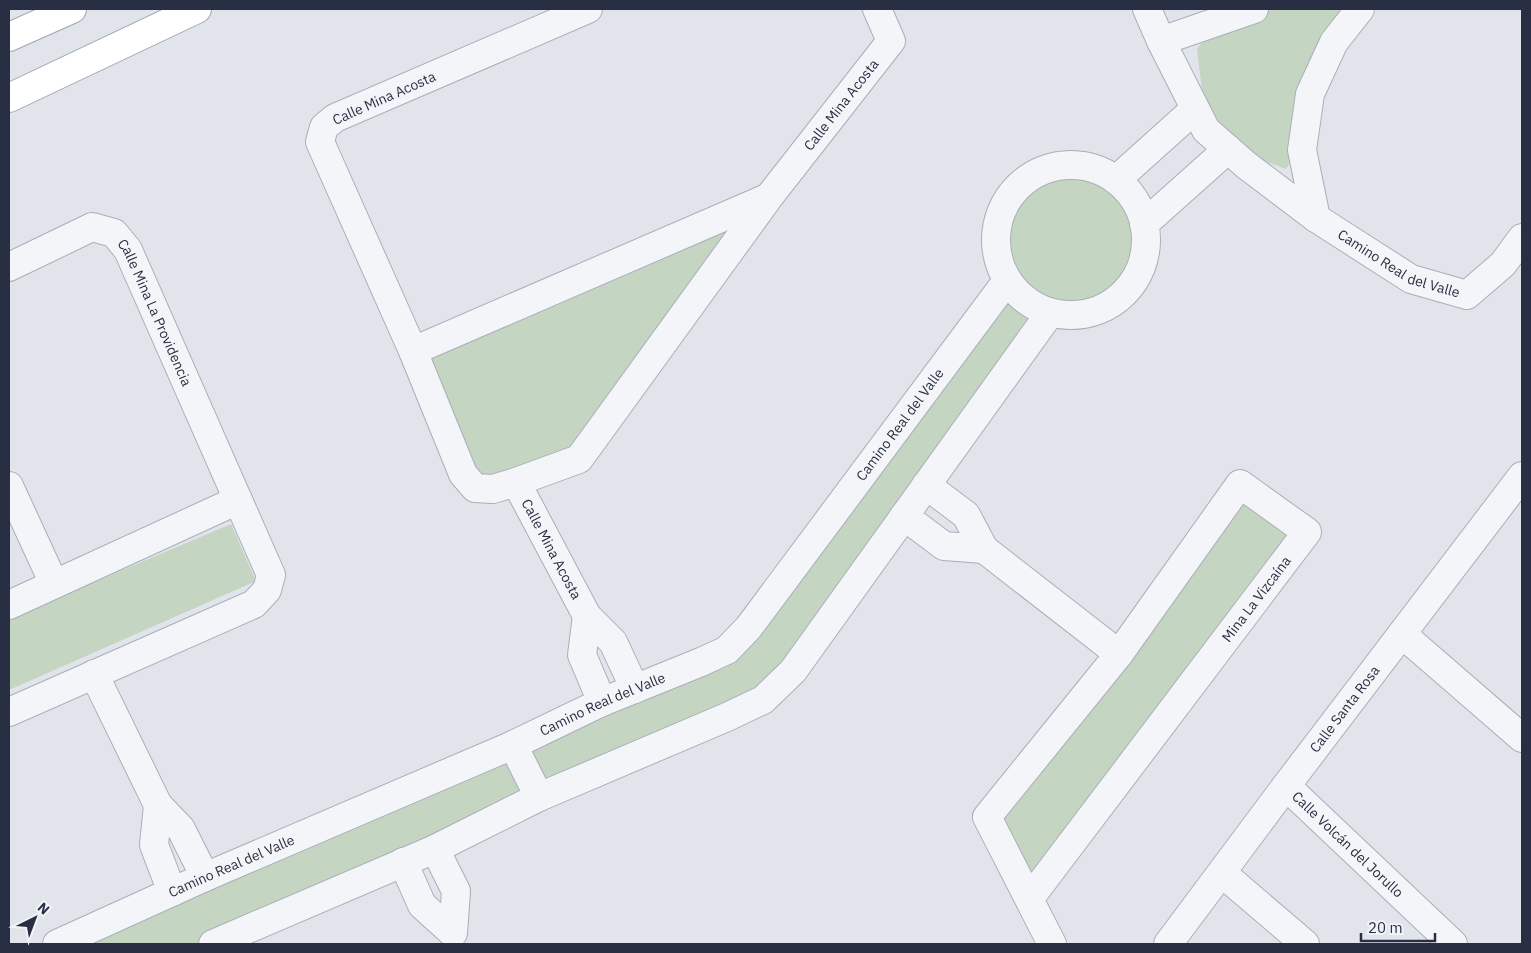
<svg xmlns="http://www.w3.org/2000/svg" width="1531" height="953" viewBox="0 0 1531 953" font-family="'IBM Plex Sans',sans-serif">
	<rect width="100%" height="100%" fill="#e1e4eb"/>
	<path fill="#c4d5c2" d="M1268,9H1356L1299,148L1286,169L1257,158L1222,127L1203,99L1197,49L1216,24Z
		M1077,165C1090,168 1105,171 1116,180C1162,216 1152,292 1096,311C1081,317 1065,315 1050,313L793,671L213,944H57L727,650L1006,282C1003,272 997,260 996,249C992,211 1017,176 1053,166C1060,165 1069,165 1077,165Z
		M769,197L579,459L475,488L413,351Z
		M1240,484L1307,532L1030,898L987,817Z
		M231,524L256,581L9,690V620L66,594Z"/>
	<g fill="none" stroke-linecap="round" stroke-linejoin="round">
		<defs>
			<g id="minor">
				<path id="s1" d="M588,9L335,118L324,127L320,142L413,351L463,474L475,488L493,489L516,482L579,459L769,197L891,41L877,9"/>
				<path id="s2" d="M1147,9L1161,41L1206,130L1246,165L1316,218L1411,279L1467,295L1503,264L1522,238"/>
				<path d="M1161,41L1254,9"/>
				<circle cx="1071" cy="240" r="75"/>
				<path d="M1116,180L1195,109"/>
				<path d="M1316,218L1302,150L1310,94L1334,42L1360,9"/>
				<path d="M1144,224L1228,149"/>
				<path id="s3" d="M9,267L92,227L114,233L128,250L271,575L267,590L254,604L9,712"/>
				<path d="M413,351L767,198"/>
				<path id="s4" d="M516,482L587,616"/>
				<path d="M9,486L54,584"/>
				<path d="M904,516L944,546L984,549L966,515L926,485"/>
				<path d="M984,549L1119,654"/>
				<path d="M9,605L238,500"/>
				<path d="M1402,634L1522,738"/>
				<path d="M94,674L158,805"/>
				<path d="M602,702L582,655L587,616L613,642L635,689"/>
				<path d="M513,745L539,797"/>
				<path id="s5" d="M1286,786L1453,944"/>
				<path d="M403,862L422,905L453,933L456,891L435,849"/>
				<path d="M1222,873L1305,944"/>
				<path d="M172,892L154,845L158,805L181,829L205,877"/>
				<path id="s6" d="M1030,898L1307,532L1240,484L1119,654L987,817L1052,944"/>
				<path id="s7" d="M57,944L205,877L513,745L602,702L701,662L727,650L749,627L1006,282"/>
				<path d="M213,944L435,849L539,797L727,717L763,700L793,671L1050,313"/>
				<path id="s8" d="M1168,944L1286,786L1522,476"/>
			</g>
			<path id="major" d="M9,37L72,9
				M9,98L197,9"/>
		</defs>
		<use href="#minor" stroke="#aaaeb9" stroke-width="30"/>
		<use href="#major" stroke="#a0a6b7" stroke-width="30"/>
		<use href="#minor" stroke="#f4f5f9" stroke-width="28"/>
		<use href="#major" stroke="#fff" stroke-width="28"/>
	</g>
	<g text-anchor="middle" stroke-width="4.5" stroke-linejoin="round" paint-order="stroke">
		<g font-size="14" fill="#282f43" stroke="#f1f3f8">
			<text transform="translate(384 98) rotate(-24)" y="5">Calle Mina Acosta</text>
			<text dy="5" stroke="none"><textPath href="#s1" startOffset="1235">Calle Mina Acosta</textPath></text>
			<text dy="5" stroke="none"><textPath href="#s2" startOffset="371">Camino Real del Valle</textPath></text>
			<text dy="5" stroke="none"><textPath href="#s3" startOffset="205">Calle Mina La Providencia</textPath></text>
			<text dy="5" stroke="none"><textPath href="#s7" startOffset="1016">Camino Real del Valle</textPath></text>
			<text dy="5" stroke="none"><textPath href="#s4" startOffset="76">Calle Mina Acosta</textPath></text>
			<text dy="5" stroke="none"><textPath href="#s6" startOffset="375">Mina La Vizcaína</textPath></text>
			<text dy="5" stroke="none"><textPath href="#s7" startOffset="596">Camino Real del Valle</textPath></text>
			<text dy="5" stroke="none"><textPath href="#s8" startOffset="294">Calle Santa Rosa</textPath></text>
			<text dy="5" stroke="none"><textPath href="#s5" startOffset="85">Calle Volcán del Jorullo</textPath></text>
			<text dy="5" stroke="none"><textPath href="#s7" startOffset="191">Camino Real del Valle</textPath></text>
		</g>
	</g>
	<rect width="1531" height="953" fill="none" stroke="#282f43" stroke-width="20"/>
	<g transform="translate(35 918) rotate(42)" stroke="#f1f3f8" stroke-width="4" paint-order="stroke">
	<path d="M0-4L9 19L0 12L-9 19Z" fill="#282f43"/>
	<text y="-8" font-size="14" font-weight="bold" text-anchor="middle" fill="#282f43">N</text>
	</g>
	<path d="M1361 933v8h74v-8" fill="none" stroke="#282f43" stroke-width="2.5"/>
	<text x="1368" y="933" font-size="15" fill="#282f43" stroke="#f1f3f8" stroke-width="4" paint-order="stroke">20 m</text>
</svg>
